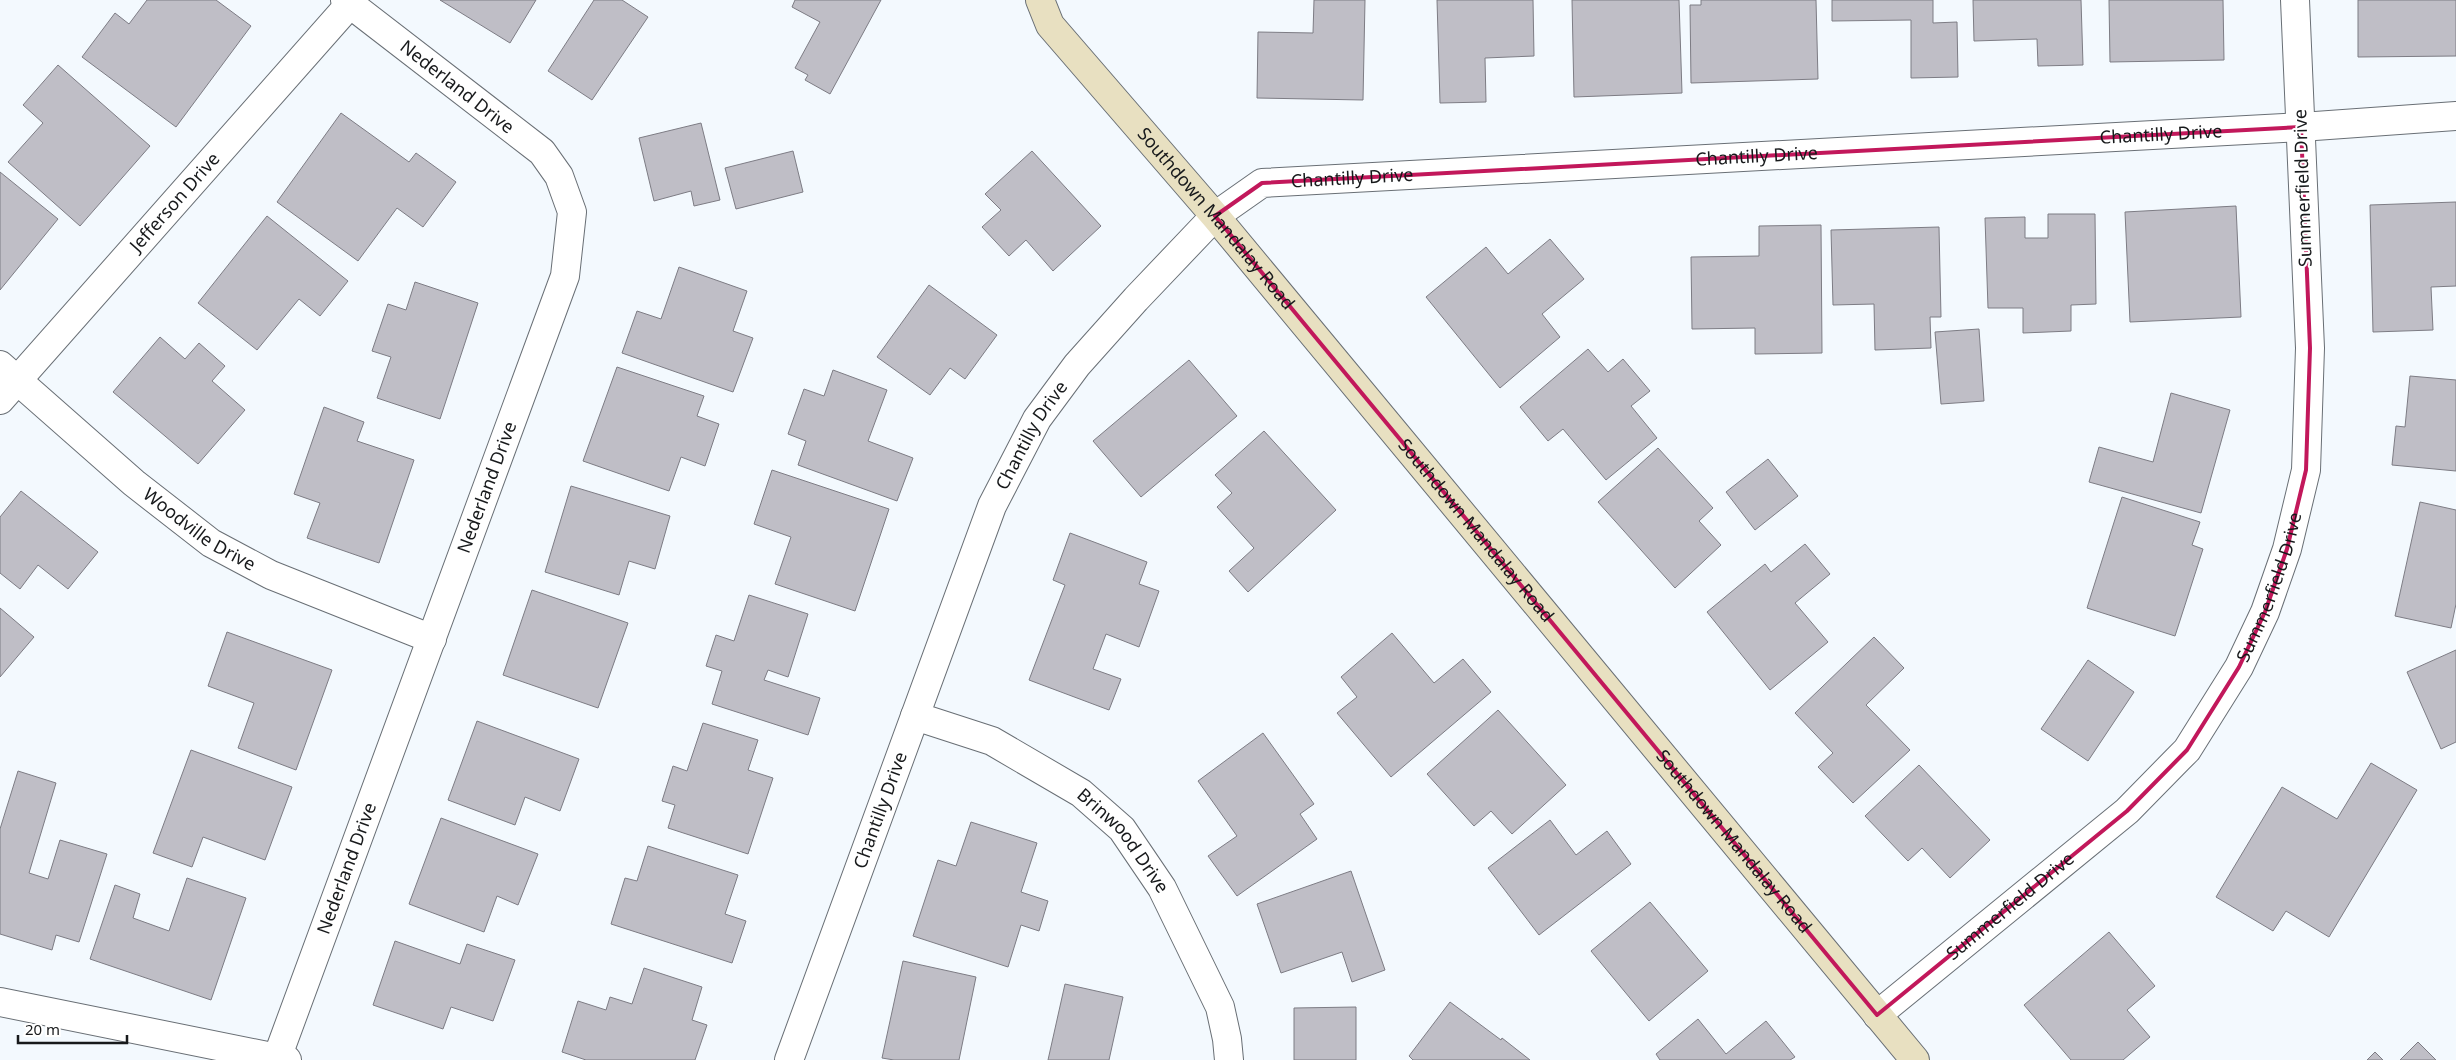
<svg xmlns="http://www.w3.org/2000/svg" width="2456" height="1060" viewBox="0 0 2456 1060" font-family="'Noto Sans',sans-serif">
	<rect width="100%" height="100%" fill="#f3f9fe"/>
	<path fill="#bfbec6" stroke="#7d7c84" d="M147,0H216L251,26L176,127L82,57L115,13L129,24Z
		M440,0H536L510,43Z
		M594,0H622L648,17L592,100L548,71Z
		M795,0H881L830,94L805,80L808,75L795,68L820,22L792,7Z
		M1314,0H1365L1363,100L1257,98L1258,32L1313,33Z
		M1437,0H1533L1534,56L1485,58L1486,102L1440,103Z
		M1572,0H1679L1682,93L1574,97Z
		M1701,0H1816L1818,79L1691,83L1690,5H1701Z
		M1832,0H1933V23L1957,22L1958,77L1911,78V20L1832,21Z
		M1973,0H2081L2083,65L2038,66L2037,39L1974,41Z
		M2109,0H2223L2224,60L2110,62Z
		M2358,0H2456V56L2358,57Z
		M58,65L150,146L80,226L8,162L43,123L23,105Z
		M341,113L409,162L416,153L456,182L423,227L397,208L358,261L277,202Z
		M701,123L720,200L694,206L691,191L654,201L639,138Z
		M793,151L803,192L736,209L725,168Z
		M1032,151L1101,226L1053,271L1026,240L1009,256L982,227L1001,210L985,194Z
		M0,172L58,219L0,290Z
		M2456,202V286L2431,287L2433,330L2373,332L2370,205Z
		M2236,206L2241,317L2130,322L2125,212Z
		M2048,214H2095L2096,304L2071,305V331L2023,333V308H1988L1985,218L2025,217V238H2048Z
		M267,216L348,281L320,316L299,299L257,350L198,303Z
		M1821,225L1822,353L1755,354V328L1692,329L1691,257L1759,256V226Z
		M1939,227L1941,317H1930L1931,348L1875,350L1874,304L1833,305L1831,230Z
		M1550,239L1584,279L1542,314L1560,337L1500,388L1426,297L1486,247L1508,274Z
		M679,267L747,291L733,331L753,338L733,392L622,353L637,311L661,319Z
		M415,282L478,303L440,419L377,398L391,357L372,351L388,304L406,310Z
		M929,285L997,335L965,379L950,368L930,395L877,357Z
		M1979,329L1984,401L1941,404L1935,332Z
		M160,337L185,359L199,343L225,366L212,381L245,410L198,464L113,392Z
		M1588,349L1608,372L1623,359L1650,391L1631,406L1657,438L1606,480L1563,429L1548,441L1520,407Z
		M1189,360L1237,416L1141,497L1093,441Z
		M617,367L704,396L697,416L719,424L705,466L681,457L669,491L583,461Z
		M833,370L887,390L868,441L913,458L897,501L798,465L806,441L788,434L804,389L824,396Z
		M2410,376L2456,380V471L2392,465L2396,426L2405,427Z
		M2171,393L2230,410L2201,513L2089,482L2099,447L2153,462Z
		M324,407L364,422L357,441L414,460L379,563L307,538L320,503L294,494Z
		M1264,431L1336,510L1248,592L1229,571L1254,548L1217,507L1232,493L1215,475Z
		M1658,448L1713,508L1699,521L1721,545L1675,588L1598,502Z
		M1768,459L1798,496L1755,530L1726,492Z
		M772,470L889,509L855,611L775,584L791,537L754,524Z
		M571,486L670,516L655,569L629,561L619,595L545,572Z
		M21,491L98,552L68,589L38,565L20,589L0,573V517Z
		M2122,497L2200,522L2192,545L2203,549L2175,636L2087,608Z
		M2420,502L2456,510V604L2451,628L2395,616Z
		M1070,533L1147,562L1139,584L1159,591L1139,647L1106,634L1093,669L1121,679L1109,710L1029,680L1065,585L1053,580Z
		M1805,544L1830,574L1795,603L1828,642L1770,690L1707,612L1765,564L1771,572Z
		M532,590L628,623L598,708L503,675Z
		M749,595L808,614L788,677L768,670L764,680L820,698L808,735L712,704L722,671L706,666L716,635L734,641Z
		M0,608L34,637L0,677Z
		M227,632L332,670L296,770L238,748L254,703L208,686Z
		M1392,633L1434,683L1463,659L1491,692L1391,777L1337,713L1357,697L1341,677Z
		M1874,637L1904,668L1866,705L1910,750L1853,803L1818,767L1833,753L1795,713Z
		M2456,650V742L2441,749L2407,672Z
		M2088,660L2134,692L2088,761L2041,729Z
		M1498,710L1566,785L1512,834L1491,811L1474,826L1427,774Z
		M477,721L579,759L560,811L525,797L515,825L448,800Z
		M703,723L758,740L748,770L773,778L748,854L668,828L675,805L662,801L673,766L687,771Z
		M1263,733L1314,804L1300,814L1317,839L1237,896L1208,856L1237,836L1198,781Z
		M191,750L292,787L265,860L203,837L192,867L153,853Z
		M2371,763L2417,790L2329,937L2286,911L2273,931L2216,897L2282,787L2337,819Z
		M1919,765L1990,840L1950,878L1922,848L1908,861L1865,816Z
		M18,771L56,783L29,873L48,879L60,840L107,854L79,942L56,935L52,950L0,934V829Z
		M441,818L538,854L518,905L497,896L484,932L409,904Z
		M1550,820L1576,855L1607,831L1631,864L1539,935L1488,868Z
		M971,822L1037,843L1021,892L1048,901L1039,931L1021,925L1008,967L913,936L938,860L956,866Z
		M648,846L738,875L725,914L746,921L732,963L611,924L625,878L637,881Z
		M1351,871L1385,970L1352,982L1342,952L1281,973L1257,904Z
		M187,878L246,898L211,1000L90,959L115,885L140,894L133,918L169,931Z
		M1650,902L1708,971L1649,1021L1591,951Z
		M2109,932L2155,986L2127,1010L2150,1037L2123,1060H2071L2024,1005Z
		M395,941L460,964L467,944L515,960L493,1021L451,1007L443,1029L373,1005Z
		M903,961L976,977L959,1060H894L882,1058Z
		M644,968L702,987L692,1020L707,1025L695,1060H586L562,1052L578,1001L606,1010L610,997L632,1004Z
		M1065,984L1123,997L1109,1060H1048Z
		M1450,1002L1501,1040L1502,1038L1530,1060H1413L1409,1056Z
		M1356,1007V1060H1294V1008Z
		M1698,1019L1726,1054L1766,1021L1795,1057L1790,1060H1660L1656,1054Z
		M2418,1042L2436,1060H2400Z
		M2375,1052L2383,1060H2367Z"/>
	<g fill="none" stroke-linecap="round" stroke-linejoin="round">
		<defs>
			<g id="street">
				<path id="s1" d="M0,365L134,483L211,543L271,575L432,639"/>
				<path id="s2" d="M0,400L350,4"/>
				<path id="s3" d="M915,716L992,741L1081,793L1122,829L1162,888L1220,1007L1227,1039L1229,1060"/>
				<path d="M0,1002L287,1060"/>
				<path id="s4" d="M1877,1015L2127,811L2179,758L2187,750L2239,667L2265,612L2287,549L2306,470L2310,348L2295,0"/>
				<path id="s5" d="M277,1058L565,276L572,212L559,176L542,152L345,0"/>
				<path id="s6" d="M789,1060L992,506L1037,419L1077,365L1136,299L1215,216L1262,183L2301,127L2456,116"/>
			</g>
			<g id="secondary">
				<path id="s7" d="M1040,0L1050,25L1215,216L1915,1060"/>
			</g>
		</defs>
		<use href="#street" stroke="#696f75" stroke-width="30"/>
		<use href="#secondary" stroke="#696f75" stroke-width="30"/>
		<use href="#street" stroke="#fff" stroke-width="28"/>
		<use href="#secondary" stroke="#e8e0c1" stroke-width="28"/>
	</g>
	<path fill="none" stroke="#c2185b" stroke-width="4" stroke-linejoin="round" d="M2301,127L2310,348L2306,470L2287,549L2265,612L2239,667L2187,750L2127,811L1877,1015L1215,216L1262,183Z"/>
	<g text-anchor="middle" stroke-width="4" stroke-linejoin="round" paint-order="stroke">
		<g font-size="18" fill="#17191b" stroke="#fff">
			<text transform="translate(457 87) rotate(38)" y="6">Nederland Drive</text>
			<text dy="6" stroke="none"><textPath href="#s6" startOffset="1916">Chantilly Drive</textPath></text>
			<text dy="6" stroke="none"><textPath href="#s6" startOffset="1511">Chantilly Drive</textPath></text>
			<text dy="6" stroke="none"><textPath href="#s6" startOffset="1106">Chantilly Drive</textPath></text>
			<text transform="translate(2303 188) rotate(-92)" y="6">Summerfield Drive</text>
			<text dy="6" stroke="none"><textPath href="#s2" startOffset="264">Jefferson Drive</textPath></text>
			<text dy="6" stroke="none"><textPath href="#s7" startOffset="282">Southdown Mandalay Road</textPath></text>
			<text dy="6" stroke="none"><textPath href="#s6" startOffset="671">Chantilly Drive</textPath></text>
			<text dy="6" stroke="none"><textPath href="#s5" startOffset="608">Nederland Drive</textPath></text>
			<text dy="6" stroke="none"><textPath href="#s1" startOffset="259">Woodville Drive</textPath></text>
			<text dy="6" stroke="none"><textPath href="#s7" startOffset="688">Southdown Mandalay Road</textPath></text>
			<text dy="6" stroke="none"><textPath href="#s4" startOffset="592">Summerfield Drive</textPath></text>
			<text dy="6" stroke="none"><textPath href="#s6" startOffset="266">Chantilly Drive</textPath></text>
			<text dy="6" stroke="none"><textPath href="#s7" startOffset="1092">Southdown Mandalay Road</textPath></text>
			<text dy="6" stroke="none"><textPath href="#s3" startOffset="248">Brinwood Drive</textPath></text>
			<text dy="6" stroke="none"><textPath href="#s5" startOffset="202">Nederland Drive</textPath></text>
			<text dy="6" stroke="none"><textPath href="#s4" startOffset="172">Summerfield Drive</textPath></text>
		</g>
	</g>
	<path d="M18 1035v8h109v-8" fill="none" stroke="#17191b" stroke-width="2.5"/>
	<text x="25" y="1035" font-size="15" fill="#17191b" stroke="#ffffff" stroke-width="4" paint-order="stroke">20 m</text>
</svg>
